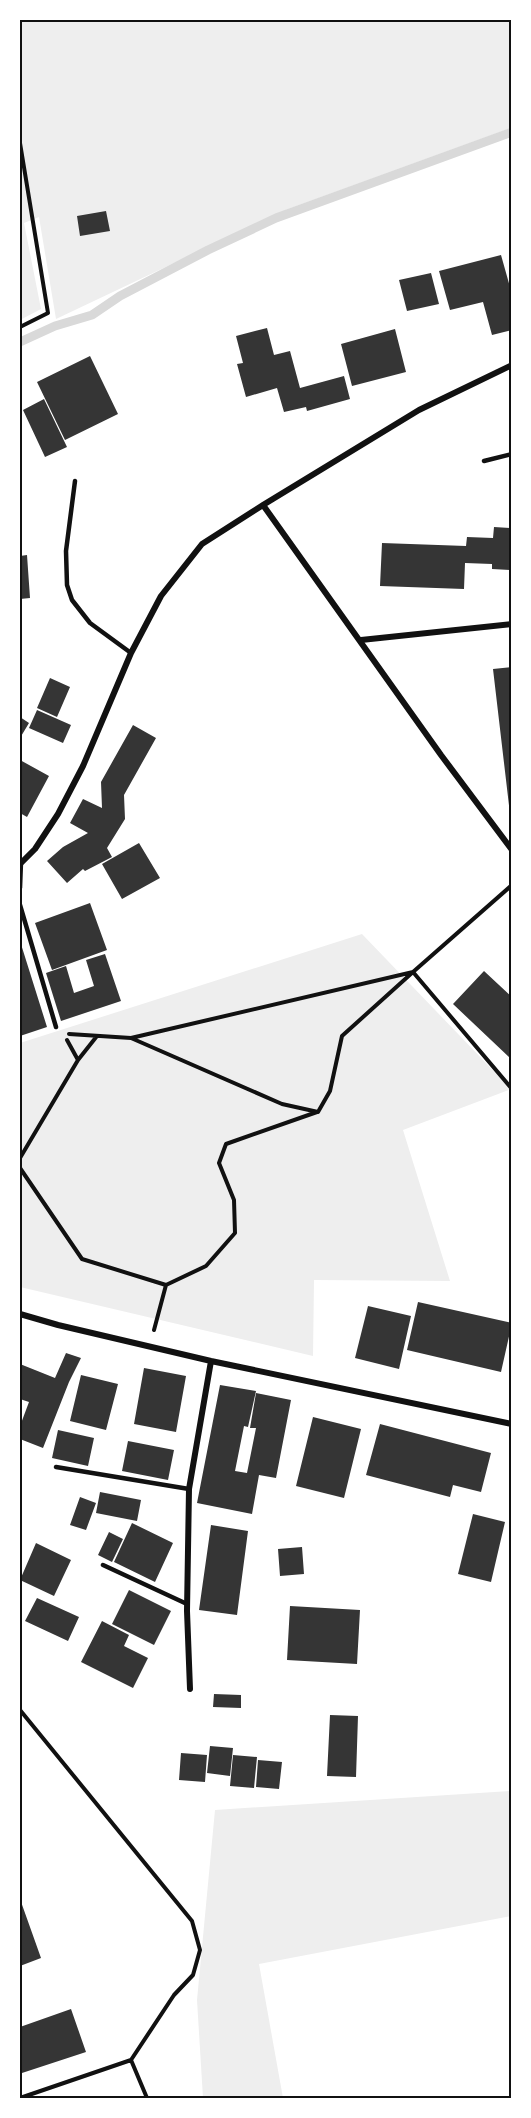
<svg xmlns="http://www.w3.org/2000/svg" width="531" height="2118" viewBox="0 0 531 2118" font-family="Commissioner,sans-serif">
	<rect width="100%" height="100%" fill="#fff"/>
	<path fill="#eee" d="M20,20H511V128L288,209L56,319L39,217L24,223L41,309L20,320Z
		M362,934L511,1089L403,1130L450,1281L314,1280L313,1356L20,1287V1043Z
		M511,1791V1916L259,1964L283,2098H203L197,2000L215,1810Z"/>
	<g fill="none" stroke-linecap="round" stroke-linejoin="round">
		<path stroke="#d9d9d9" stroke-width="9" d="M20,342L55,326L92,315L120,296L208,250L276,218L512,132"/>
	</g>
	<path fill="#353535" d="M106,211L110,231L80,236L77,216Z
		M501,255L512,294V330L492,335L483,302L450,310L439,271Z
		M431,273L439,304L407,311L399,280Z
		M267,328L274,355L290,351L300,388L344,376L350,399L307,411L306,407L284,412L277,388L246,397L237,364L243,363L236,336Z
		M395,329L406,372L352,386L341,344Z
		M90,356L118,414L65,440L37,382Z
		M44,399L67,447L45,457L23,410Z
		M494,527L512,528V570L492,569V564L465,563L464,589L380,586L382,543L466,546L467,537L493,538Z
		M27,555L30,598L20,599V556Z
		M512,667V814H510L493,669Z
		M50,678L70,687L57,717L37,708Z
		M37,710L71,725L63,743L29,728Z
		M20,717L29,723L20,738Z
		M133,725L156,738L124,795L125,819L107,848L112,857L85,871L83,869L67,883L47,861L63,847L88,833L70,823L83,799L102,808L101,782Z
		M20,760L49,776L27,817L20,813Z
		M139,843L160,878L122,899L102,864Z
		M90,903L107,950L52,970L35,923Z
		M20,941L47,1027L20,1036Z
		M105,954L121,1001L61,1021L46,973L66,966L74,993L94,986L86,960Z
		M484,971L512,997V1060L453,1004Z
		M418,1302L512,1323L501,1372L407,1350Z
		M368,1306L411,1316L399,1369L355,1358Z
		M66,1353L81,1358L69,1382L43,1448L20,1439V1426L29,1402L20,1399V1364L55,1378Z
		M144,1368L186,1376L176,1432L134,1424Z
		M81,1375L118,1384L106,1430L70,1421Z
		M220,1385L256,1391L248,1427L244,1426L235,1471L247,1473L256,1428H250L256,1393L291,1400L276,1478L259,1475L252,1514L197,1503Z
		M313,1417L361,1429L344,1498L296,1486Z
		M380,1424L491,1453L481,1492L453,1485L450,1497L366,1475Z
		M58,1430L94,1438L88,1466L52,1458Z
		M128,1441L174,1450L168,1480L122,1471Z
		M100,1492L141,1500L137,1521L96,1513Z
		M80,1497L96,1503L86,1530L70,1525Z
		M473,1514L505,1522L491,1582L458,1574Z
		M132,1523L173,1543L155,1582L114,1562Z
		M211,1525L248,1531L237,1615L199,1610Z
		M109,1532L123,1539L112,1562L98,1555Z
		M36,1543L71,1560L54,1596L20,1580Z
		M302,1547L304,1574L280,1576L278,1549Z
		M129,1590L171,1611L154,1645L112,1624Z
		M37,1598L79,1617L68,1641L25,1621Z
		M290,1606L360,1610L357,1664L287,1660Z
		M102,1621L129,1635L124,1646L148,1658L133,1688L81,1662Z
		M214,1694L241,1695V1708L213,1707Z
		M330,1715L358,1716L356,1777L327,1776Z
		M210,1746L233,1748L230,1776L207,1773Z
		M181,1753L207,1755L205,1782L179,1780Z
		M233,1755L257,1757L254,1788L230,1786Z
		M258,1760L282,1762L279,1789L256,1787Z
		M20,1899L41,1958L20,1966Z
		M71,2009L86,2052L22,2073L20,2065V2027Z"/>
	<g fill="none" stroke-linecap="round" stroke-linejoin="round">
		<path stroke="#111" stroke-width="4" d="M20,143L48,313L20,327
			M69,1034L131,1038L413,972L512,885
			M131,1038L282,1104L318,1112L330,1091L342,1036L413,972L512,1089
			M78,1060L97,1036
			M20,1158L78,1060L67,1040
			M20,1168L82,1259L166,1285
			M154,1330L166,1285L206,1266L235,1233L234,1200L219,1163L226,1144L317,1112
			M20,1710L192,1921L200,1950L193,1975L174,1995L131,2060L20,2098
			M131,2060L147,2098"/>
		<path stroke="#111" stroke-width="4.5" d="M484,461L512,454
			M75,481L66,551L67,585L72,600L90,623L131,653
			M20,888L21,862
			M20,905L56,1027
			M56,1467L189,1489
			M103,1565L187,1604"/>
		<path stroke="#111" stroke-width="6" d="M263,505L441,755L512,850
			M361,640L512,624
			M20,864L35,849L58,814L83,766L131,653L161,596L202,544L263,505L419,410L512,365
			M20,1314L58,1325L211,1361L512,1424
			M190,1689L187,1611L189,1489L211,1361"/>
	</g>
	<rect width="531" height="2118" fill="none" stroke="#ffffff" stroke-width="42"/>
	<rect x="21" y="21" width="489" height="2076" fill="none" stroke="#111" stroke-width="2"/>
</svg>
